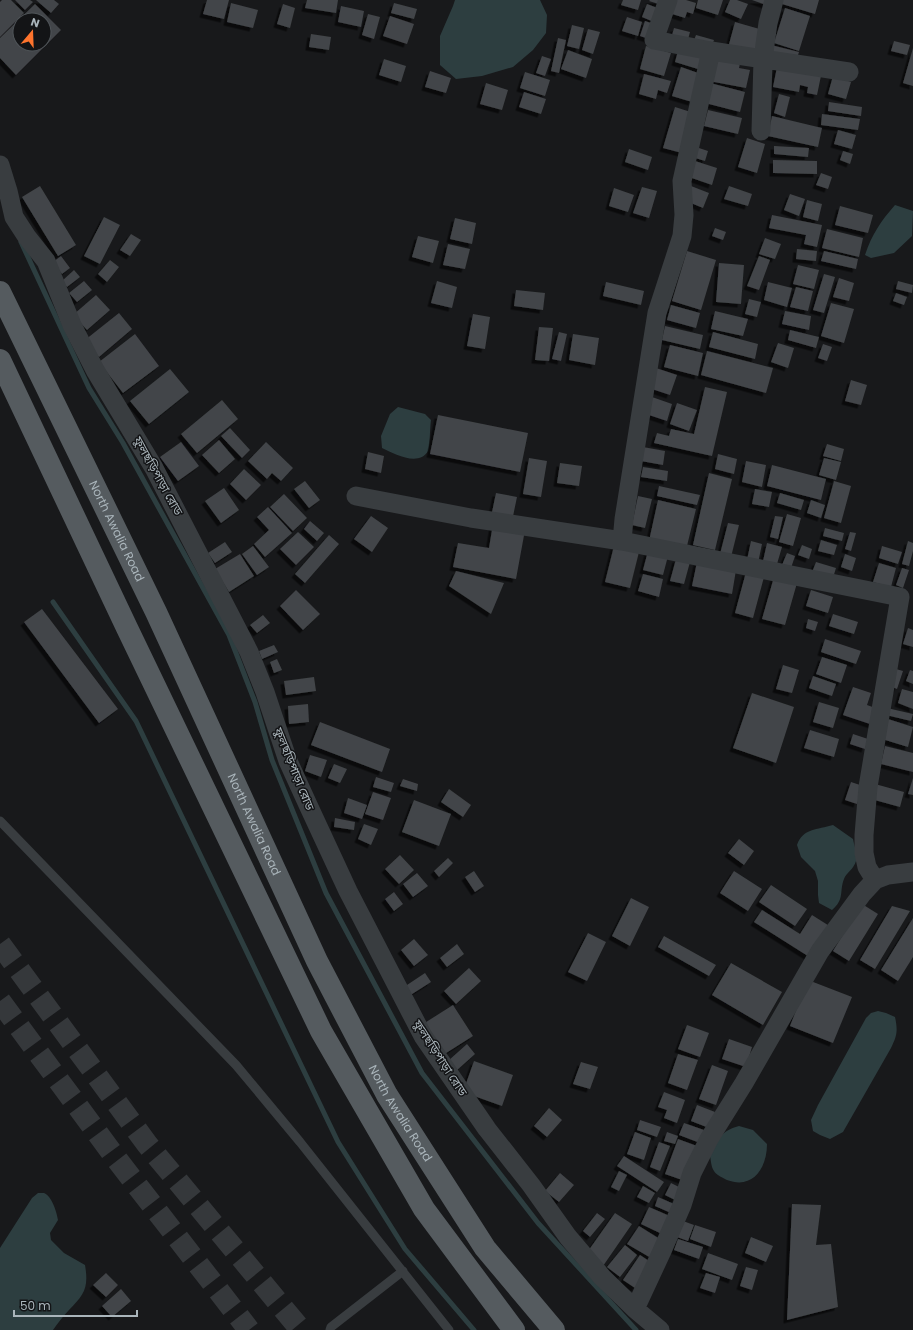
<svg xmlns="http://www.w3.org/2000/svg" width="913" height="1330" viewBox="0 0 913 1330" font-family="Poppins,'Noto Sans Bengali',sans-serif">
	<defs>
		<filter id="shadow"><feDropShadow dx="-3.5" dy="3.5" stdDeviation="0" flood-color="#0009"/></filter>
	</defs>
	<rect width="100%" height="100%" fill="#18191b"/>
	<path fill="#2d3e40" d="M455,0H540L547,15L546,33L533,50L513,67L482,76L456,79L440,65V36L453,6Z
		M895,205L913,211L912,236L894,253L871,258L865,255C872,234 881,221 895,205Z
		M398,407L425,414L431,420C430,427 430,447 428,451C419,467 394,454 382,448L381,436L390,414Z
		M833,825L853,839C854,846 858,854 856,861C854,869 846,873 844,879C839,892 845,899 832,910L819,903L818,895V881L815,871L801,857L797,845C803,828 817,830 833,825Z
		M878,1011L886,1013L895,1017C898,1031 897,1036 891,1048L843,1132L830,1139L820,1135L813,1131L811,1120L818,1105L866,1018L871,1013Z
		M739,1126L753,1130L767,1144C767,1168 753,1190 727,1180C723,1178 716,1175 714,1171C711,1167 711,1160 710,1156C719,1139 720,1131 739,1126Z
		M38,1193C38,1193 44,1193 44,1193C52,1196 57,1213 58,1220L50,1233L51,1240L64,1253L85,1265C89,1288 84,1295 69,1310C63,1316 58,1323 53,1330H0V1248L32,1198Z"/>
	<g fill="none" stroke-linecap="round" stroke-linejoin="round">
		<path stroke="#2d3e40" stroke-width="5" d="M21,242L89,388L123,443L229,635L255,702L272,760L326,893L422,1073L538,1223L636,1330
			M53,602L136,721L338,1142L405,1249L474,1330"/>
	</g>
	<path fill="#424548" fill-rule="evenodd" filter="url(#shadow)" d="M2,0H11L24,13L0,37V2Z
		M15,0H30L33,2L25,10Z
		M36,0H54L59,4L51,13Z
		M207,0H229L224,19L203,14Z
		M307,0H338L336,13L305,8Z
		M623,0H641L638,10L621,5Z
		M650,0H667L665,6L649,1Z
		M672,0H686L696,3L693,14L687,12L685,18L669,13Z
		M698,0H723L718,15L696,8Z
		M730,0H737L748,4L741,19L725,12Z
		M752,0H772L769,6Z
		M783,0H819L815,14L782,4Z
		M231,3L258,10L253,28L227,22Z
		M394,3L417,9L414,19L391,13Z
		M35,4L61,30L16,75L0,58V38ZM20,20H44V44H20Z
		M283,4L295,8L290,28L277,24Z
		M647,4L660,9L654,22L642,17Z
		M341,6L364,11L361,27L338,22Z
		M785,8L810,16L799,51L774,43Z
		M368,14L380,17L374,39L362,35Z
		M390,16L414,24L407,44L383,36Z
		M627,17L642,22L638,36L622,31Z
		M645,21L654,24L649,39L640,36Z
		M735,22L763,30L757,56L728,48Z
		M572,25L584,28L579,49L567,46Z
		M674,28L690,32L687,43L671,39Z
		M588,29L600,32L593,54L582,50Z
		M311,34L331,37L329,50L309,47Z
		M696,35L714,40L711,48L693,43Z
		M558,38L566,40L559,73L551,71Z
		M894,41L910,45L907,55L891,51Z
		M767,44L799,52L796,61L765,53Z
		M646,46L671,53L664,76L640,69Z
		M913,48V86L903,83Z
		M568,50L592,59L586,78L561,69Z
		M678,51L704,59L701,70L675,62Z
		M714,54L741,59L739,68L750,70L746,88L709,81Z
		M542,56L551,59L545,76L536,73Z
		M384,59L406,66L401,82L379,75Z
		M778,62L822,71L817,95L807,93L808,87L800,85L799,92L773,87Z
		M681,67L701,74L692,102L672,96Z
		M430,71L451,78L446,93L425,87Z
		M525,72L550,80L545,96L520,88Z
		M644,74L671,81L667,93L658,90L656,99L639,94Z
		M833,76L851,82L846,99L828,94Z
		M486,83L508,90L502,110L480,104Z
		M710,83L745,92L740,112L705,103Z
		M524,92L546,99L541,114L519,107Z
		M779,94L790,97L785,117L774,113Z
		M829,102L862,107L861,116L828,111Z
		M675,107L694,113L682,153L663,148Z
		M708,110L742,118L738,134L704,126Z
		M822,114L860,119L858,130L821,125Z
		M772,116L822,128L818,147L768,136Z
		M838,130L856,135L852,149L834,144Z
		M747,138L765,144L757,173L738,167Z
		M774,146L809,148L808,157L774,154Z
		M696,147L708,151L705,161L692,157Z
		M629,149L652,157L648,170L625,162Z
		M843,151L853,154L850,164L840,160Z
		M773,160L817,161V174L773,173Z
		M695,161L717,168L712,185L689,177Z
		M821,173L832,177L828,189L816,185Z
		M40,186L76,245L58,256L22,197Z
		M691,186L709,193L703,208L686,201Z
		M729,186L752,194L748,206L724,199Z
		M642,187L657,191L649,218L633,213Z
		M614,188L634,195L628,212L609,206Z
		M790,194L805,199L799,216L784,210Z
		M807,200L822,204L818,221L803,217Z
		M840,206L873,215L868,233L835,225Z
		M772,215L822,225L817,247L804,244L806,235L769,228Z
		M104,217L120,225L100,264L84,256Z
		M455,218L476,223L472,244L450,239Z
		M715,228L726,232L723,240L712,236Z
		M827,229L863,238L859,257L822,248Z
		M131,234L141,240L130,256L120,250Z
		M418,236L439,241L433,263L412,257Z
		M765,238L781,244L775,259L759,254Z
		M448,244L470,249L465,269L443,265Z
		M797,249L817,251L816,261L796,259Z
		M687,251L716,260L701,310L672,301Z
		M824,251L858,259L856,269L821,261Z
		M61,256L70,268L62,274L53,262Z
		M759,256L770,260L759,290L747,286Z
		M110,260L119,267L107,282L98,274Z
		M719,263L744,265L741,304L716,302Z
		M798,265L819,270L814,289L793,284Z
		M74,270L80,277L67,287L62,281Z
		M824,274L835,277L824,313L813,310Z
		M839,278L854,283L849,301L833,297Z
		M84,281L92,290L77,302L69,293Z
		M437,281L457,287L452,308L431,303Z
		M898,281L913,285L912,293L896,289Z
		M606,282L644,291L641,305L603,296Z
		M768,282L792,288L787,307L764,300Z
		M796,287L813,291L808,311L790,307Z
		M516,290L545,293L543,310L514,306Z
		M896,293L907,297L904,305L893,301Z
		M96,295L110,310L87,330L73,315Z
		M749,299L761,302L757,317L745,314Z
		M831,303L854,309L844,343L821,336Z
		M671,305L700,313L696,328L667,320Z
		M715,311L748,319L743,336L711,329Z
		M785,311L811,316L809,330L782,324Z
		M119,313L132,329L99,357L85,340Z
		M473,314L490,317L485,349L467,346Z
		M665,326L703,335L700,349L662,340Z
		M539,327L553,328L549,361L535,360Z
		M790,330L819,337L816,348L788,340Z
		M559,332L567,334L561,361L552,359Z
		M713,332L758,344L755,359L709,347Z
		M135,334L159,366L123,393L99,362Z
		M573,334L599,338L595,365L569,360Z
		M778,343L794,348L788,368L771,362Z
		M823,344L832,347L827,361L818,358Z
		M670,345L703,353L698,376L664,367Z
		M707,351L773,368L766,393L701,375Z
		M656,368L677,375L670,395L649,388Z
		M170,369L189,392L149,424L130,401Z
		M851,380L867,385L861,405L845,401Z
		M705,387L727,392L712,456L654,443L657,433L669,436L671,429L694,434Z
		M652,397L672,404L667,421L646,414Z
		M222,400L238,419L197,453L181,434Z
		M677,403L697,410L689,431L670,424Z
		M438,415L528,433L520,472L430,454Z
		M230,428L250,450L242,458L221,436Z
		M219,440L235,459L219,473L202,455Z
		M181,442L199,466L178,481L160,457Z
		M266,442L293,468L281,481L272,473L267,479L248,461Z
		M827,444L844,449L841,461L823,456Z
		M643,447L665,451L663,465L641,461Z
		M368,452L384,456L381,473L365,469Z
		M718,454L737,459L734,474L715,469Z
		M529,458L547,461L541,497L523,494Z
		M824,458L841,462L836,480L819,475Z
		M746,461L766,465L762,487L742,482Z
		M560,463L582,466L579,486L557,483Z
		M772,465L826,479L821,500L767,486Z
		M643,467L668,471L667,481L641,477Z
		M244,469L261,485L246,500L230,484Z
		M709,473L732,479L715,550L693,545Z
		M305,481L320,500L309,508L294,489Z
		M834,481L851,486L841,523L824,518Z
		M659,486L700,495L697,505L657,496Z
		M224,488L239,510L221,523L205,501Z
		M755,489L772,492L769,507L752,504Z
		M496,493L517,497L512,521L491,517Z
		M780,493L804,500L801,510L777,503Z
		M284,494L307,518L293,531L270,507Z
		M638,496L652,499L645,528L632,525Z
		M658,500L696,509L686,550L649,541Z
		M811,500L825,505L821,518L807,513Z
		M268,507L292,533L265,557L254,544L269,530L257,517Z
		M787,514L801,518L793,546L779,542Z
		M371,516L388,528L372,552L354,539Z
		M775,516L783,517L778,539L770,537Z
		M310,521L324,533L317,541L304,529Z
		M728,523L739,525L731,557L720,554Z
		M493,524L525,530L516,579L453,567L458,543L489,548Z
		M825,528L844,533L842,541L823,536Z
		M298,532L314,547L296,565L280,549Z
		M850,532L856,533L851,551L845,549Z
		M329,535L339,544L305,583L295,574Z
		M821,540L837,545L834,555L818,551Z
		M751,541L762,544L758,563L747,560Z
		M908,541L913,543V551L909,566L902,564Z
		M225,542L232,552L215,563L208,553Z
		M767,543L782,547L777,564L763,561Z
		M802,545L812,549L809,559L798,555Z
		M253,546L269,567L257,575L242,554Z
		M614,546L639,552L630,588L605,582Z
		M882,546L902,552L898,564L879,558Z
		M648,551L668,556L663,575L643,570Z
		M787,553L795,556L791,568L782,565Z
		M240,554L254,576L229,592L215,569Z
		M845,554L856,558L852,571L841,567Z
		M676,559L690,562L684,584L670,581Z
		M697,562L736,570L732,594L692,586Z
		M816,562L836,568L832,581L811,575Z
		M879,563L896,568L891,587L873,582Z
		M902,568L909,570L903,588L896,585Z
		M456,571L504,583L491,614L449,586Z
		M746,572L764,577L753,618L735,613Z
		M643,574L663,579L659,597L638,591Z
		M774,577L797,583L785,625L762,619Z
		M296,590L320,614L303,630L280,606Z
		M811,590L833,597L828,613L806,606Z
		M42,609L118,709L99,723L24,622Z
		M833,614L858,622L854,634L829,626Z
		M263,615L270,623L257,633L250,625Z
		M808,619L818,622L815,631L806,628Z
		M908,628L913,630V647L903,644Z
		M825,639L861,651L856,664L821,652Z
		M274,645L278,652L262,659L259,651Z
		M822,657L847,665L841,683L816,674Z
		M277,659L282,670L274,673L270,662Z
		M783,665L799,670L792,693L776,689Z
		M896,669L903,671L897,689L890,686Z
		M910,670L913,671V684L906,681Z
		M813,676L836,684L832,696L809,688Z
		M314,677L316,691L286,695L284,681Z
		M853,687L871,693L867,705L878,709L873,725L843,715Z
		M902,689L913,692V709L898,703Z
		M752,693L794,707L776,763L733,748Z
		M819,702L839,708L833,728L813,722Z
		M308,704L309,722L289,724L288,706Z
		M887,708L913,714L911,721L886,715Z
		M888,719L913,727L908,747L882,739Z
		M320,722L390,749L382,772L311,745Z
		M810,730L839,739L834,757L804,748Z
		M853,734L868,739L865,749L850,744Z
		M885,746L913,753V772L881,764Z
		M310,755L327,760L321,777L305,771Z
		M334,764L347,769L340,783L328,778Z
		M376,777L394,783L391,792L373,787Z
		M913,778V795L908,794Z
		M403,779L418,784L417,791L400,786Z
		M851,782L863,786L857,804L845,800Z
		M875,784L904,792L900,807L871,799Z
		M449,789L471,805L463,817L441,802Z
		M373,792L391,798L383,820L365,814Z
		M348,798L367,805L362,819L344,813Z
		M414,800L451,814L439,846L402,832Z
		M335,818L355,822L354,830L334,827Z
		M364,824L378,829L371,845L358,839Z
		M739,839L754,851L744,865L728,853Z
		M400,855L414,870L399,884L385,869Z
		M448,858L453,863L439,877L434,871Z
		M474,871L484,886L475,892L465,877Z
		M734,871L762,889L748,911L720,893Z
		M417,873L428,886L413,897L403,884Z
		M771,885L807,909L795,926L759,902Z
		M394,892L403,904L394,911L385,899Z
		M631,898L649,907L630,946L612,936Z
		M862,904L878,914L849,961L833,951Z
		M892,906L910,911L875,969L860,960Z
		M762,910L800,934L812,915L831,927L811,958L754,922Z
		M913,918V957L898,981L881,970Z
		M588,933L606,942L587,981L568,972Z
		M664,936L716,965L709,976L658,947Z
		M414,939L428,955L414,966L401,950Z
		M457,944L464,954L447,967L440,958Z
		M731,963L782,992L763,1025L712,995Z
		M469,968L481,981L456,1004L444,991Z
		M425,973L431,982L409,996L404,987Z
		M808,980L852,997L833,1043L790,1026Z
		M453,1005L473,1036L443,1055L423,1024Z
		M687,1025L709,1033L700,1057L678,1049Z
		M729,1039L752,1047L746,1067L722,1059Z
		M467,1044L475,1054L456,1071L448,1061Z
		M678,1054L698,1060L687,1090L668,1083Z
		M474,1061L513,1075L502,1106L463,1092Z
		M581,1062L598,1067L590,1089L573,1084Z
		M712,1065L728,1071L716,1105L699,1099Z
		M664,1092L685,1100L677,1123L664,1118L667,1110L658,1107Z
		M697,1105L715,1112L709,1128L691,1121Z
		M549,1108L562,1120L547,1137L534,1126Z
		M640,1120L661,1127L657,1137L637,1130Z
		M684,1123L704,1130L700,1143L679,1135Z
		M635,1132L651,1138L644,1160L627,1154Z
		M667,1132L678,1136L675,1144L664,1141Z
		M678,1139L697,1146L685,1181L665,1174Z
		M659,1142L670,1146L660,1171L650,1167Z
		M624,1156L664,1182L657,1192L617,1166Z
		M619,1171L627,1175L619,1191L611,1187Z
		M560,1173L574,1185L559,1202L545,1191Z
		M671,1183L681,1188L675,1200L665,1195Z
		M643,1186L655,1193L649,1203L637,1197Z
		M658,1197L674,1204L671,1213L655,1206Z
		M792,1204L821,1205L816,1245L831,1244L838,1307L787,1320Z
		M649,1207L672,1217L664,1235L641,1224Z
		M597,1213L605,1219L590,1237L583,1231Z
		M615,1213L632,1224L603,1266L586,1254Z
		M683,1221L694,1225L688,1241L677,1237Z
		M695,1225L716,1232L711,1247L690,1239Z
		M639,1226L663,1241L651,1258L627,1244Z
		M751,1237L773,1246L766,1262L745,1253Z
		M678,1239L703,1247L699,1259L674,1250Z
		M625,1245L637,1255L620,1277L607,1267Z
		M708,1253L738,1264L732,1280L702,1269Z
		M640,1255L652,1263L635,1288L623,1280Z
		M746,1267L758,1270L752,1290L740,1286Z
		M106,1273L118,1285L106,1297L93,1285Z
		M706,1273L720,1277L715,1293L700,1288Z
		M121,1289L131,1301L112,1317L102,1306Z"/>
	<g fill="none" stroke-linecap="round" stroke-linejoin="round">
		<path stroke="#35383b" stroke-width="22" stroke-dasharray="22 11" stroke-linecap="butt" d="M0,944L147,1144L301,1330
			M0,1001L115,1157L249,1330"/>
		<path stroke="#393d40" stroke-width="9" d="M0,821L236,1065L300,1142L449,1330
			M330,1330L331,1327L403,1271"/>
		<path stroke="#393d40" stroke-width="19" d="M668,0L654,40L711,51L849,72
			M761,131L763,59L768,23L774,0
			M0,165L8,191L14,217L27,237L46,261L72,325L95,370L154,468L249,652L265,692L288,761L309,807L348,891L423,1036L487,1129L531,1185L568,1237L602,1277L635,1309L660,1330
			M356,496L471,518L622,541L900,597L868,787L864,835V853L867,867L875,880
			M622,541L624,519L657,313L682,236L684,215L682,181L711,51
			M635,1309L662,1251L682,1205L692,1173L709,1139L744,1083L820,951L862,894L875,880L888,875L913,872"/>
		<g stroke="#555b5f" stroke-width="22">
			<path id="s1" d="M0,292L156,612L317,961L387,1095L485,1248L554,1330"/>
			<path d="M0,360L127,628L321,1031L424,1209L514,1330"/>
		</g>
	</g>
	<g text-anchor="middle" stroke-width="3" stroke-linejoin="round" paint-order="stroke">
		<g font-size="12" fill="#aab5bb" stroke="#131416">
			<text transform="translate(158 476) rotate(61)" y="4">ফুলছড়িপাড়া রোড</text>
			<text dy="4" stroke="none"><textPath href="#s1" startOffset="266">North Awalia Road</textPath></text>
			<text transform="translate(294 769) rotate(68)" y="4">ফুলছড়িপাড়া রোড</text>
			<text dy="4" stroke="none"><textPath href="#s1" startOffset="590">North Awalia Road</textPath></text>
			<text transform="translate(440 1058) rotate(57)" y="4">ফুলছড়িপাড়া রোড</text>
			<text dy="4" stroke="none"><textPath href="#s1" startOffset="914">North Awalia Road</textPath></text>
		</g>
	</g>
	<g transform="translate(32 32) rotate(19)"><circle r="19" fill="#131416" stroke="#4f5458"/>
	<path d="M0-3L7 15L0 10L-7 15Z" fill="#fe742d"/>
	<text y="-6" font-size="11" font-weight="bold" text-anchor="middle" fill="#aab5bb">N</text>
	</g>
	<path d="M14 1310v6h123v-6" fill="none" stroke="#aab5bb" stroke-width="2"/>
	<text x="20" y="1310" font-size="12" fill="#aab5bb" stroke="#131416" stroke-width="3" paint-order="stroke">50 m</text>
</svg>
